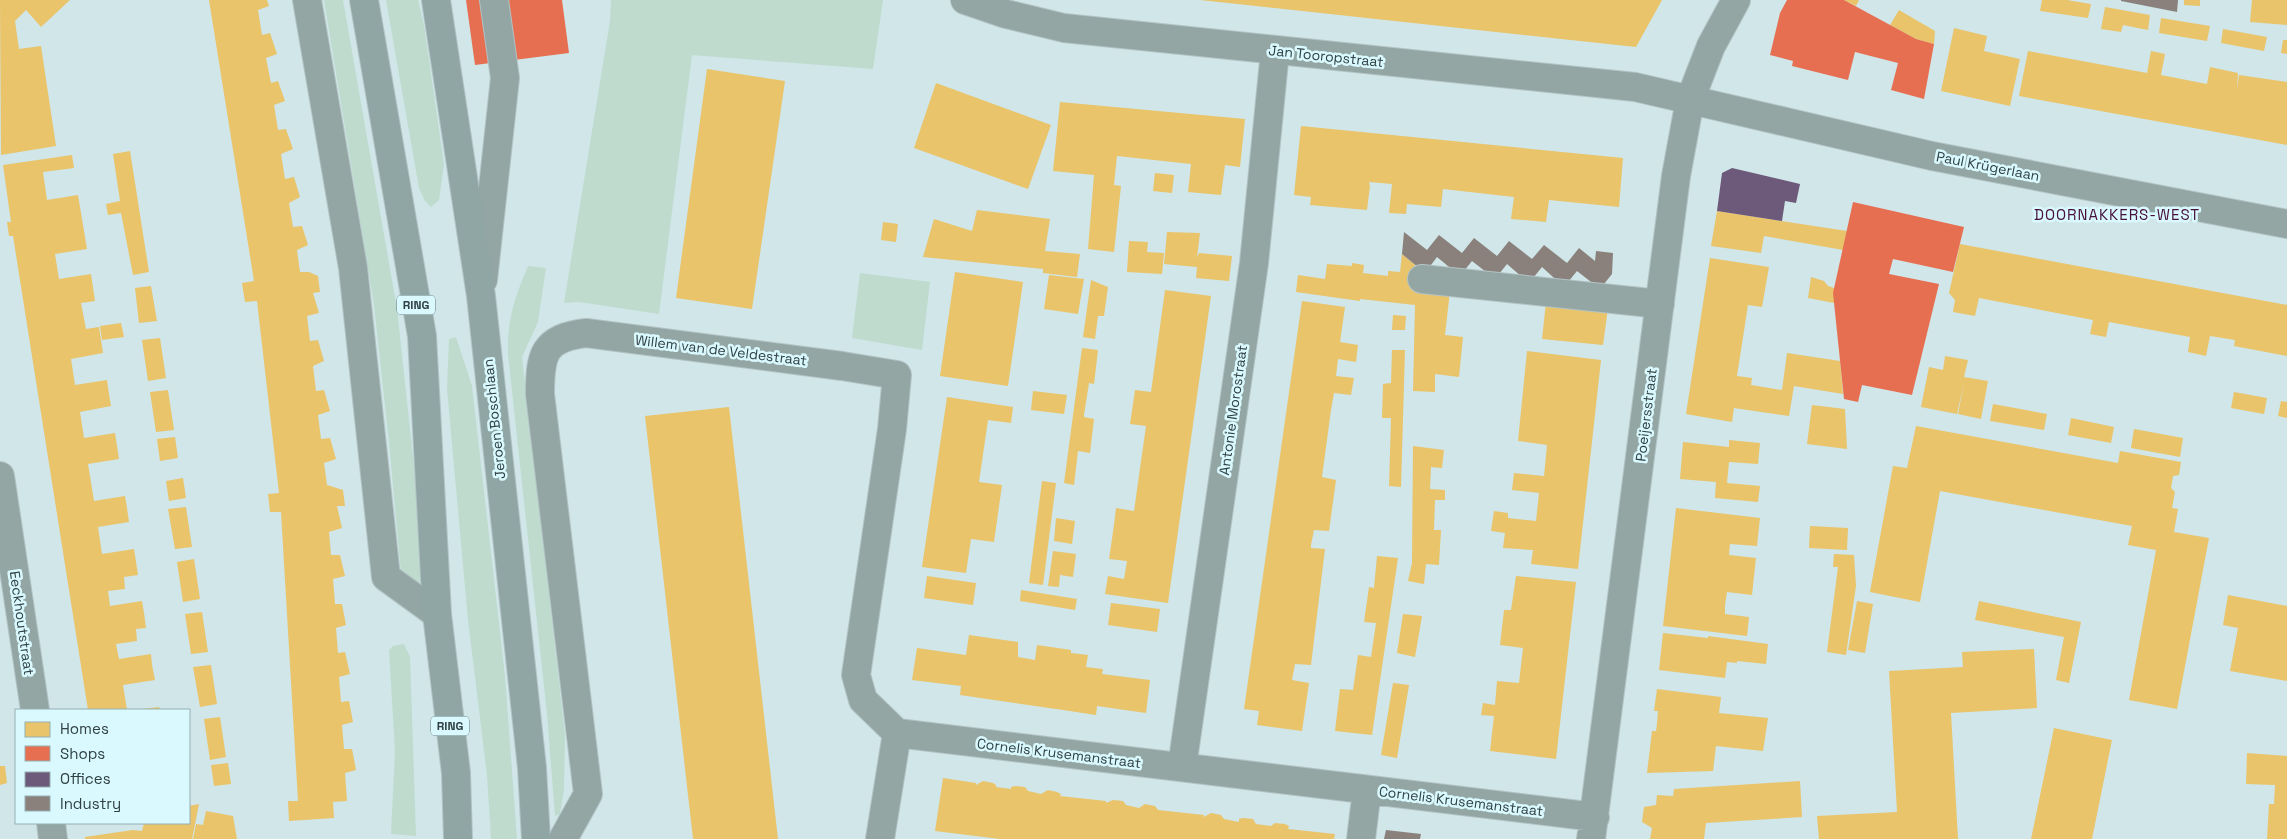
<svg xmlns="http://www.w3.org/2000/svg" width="2287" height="839" viewBox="0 0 2287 839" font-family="'Space Grotesk',sans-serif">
	<rect width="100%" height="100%" fill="#d0e6e8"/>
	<path fill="#bedbce" d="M324,0H343L397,309L414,466L423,577L421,582H405L401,573L389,442L374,305Z
		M386,0H418L424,25L444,164L439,200L431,207L425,201L419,188Z
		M611,0H883L873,69L692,55L659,314L579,302L564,303L610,21Z
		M528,266L546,268L538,322L522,357L565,735L564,790L560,814L555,816L547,714L508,354C507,319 515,297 528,266Z
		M860,273L930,282L922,350L852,338Z
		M456,337L472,386L505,676L517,839H491L487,775L468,620L447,389L449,339Z
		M404,644L410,657L416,836L391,834L395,752L389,650L393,646Z"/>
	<path fill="#e9c46a" d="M0,0H70L41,27L26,10L15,21L19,49L41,46L56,146L1,155Z
		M209,0H267L269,6L258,10L262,35L270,33L277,54L266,58L271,83L278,81L285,101L274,105L278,130L286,129L293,149L281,154L285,179L294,177L300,197L289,203L293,227L302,226L308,245L297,250L300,272H309L318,276L320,292L313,293L319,313L307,316L310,341L318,340L324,361L313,366L316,391L324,390L330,411L318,415L321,439L330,438L336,459L324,463L327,485L343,490L345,506H337L342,528L329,532L331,555H340L345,576L333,579L335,604H342L346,625L336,628L338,653L345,652L350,674L339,677L341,702L349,701L353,722L342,725L344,749H352L356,770L345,773L347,801L333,802L334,818L289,821L288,801H298L281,512H270L268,494L279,493L257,301L245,302L242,283L254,281Z
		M1200,0H1662L1636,47Z
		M1844,0H1859L1856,6Z
		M2042,0H2067L2091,4L2088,18L2040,11Z
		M2184,0H2200V6L2184,5Z
		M2252,0H2287V25L2250,22Z
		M2105,7L2150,15L2148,30L2123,25L2121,32L2101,29Z
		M1899,10L1935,31L1934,44L1916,39L1890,25Z
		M2161,18L2210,26L2207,41L2159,33Z
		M1954,28L1987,36L1984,51L2020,59L2010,106L1941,91Z
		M2223,29L2267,37L2264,51L2221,43Z
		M2283,40H2287V54L2281,53Z
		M2028,51L2147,73L2151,51L2165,54L2161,75L2207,84L2210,67L2238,73L2237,89L2239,75L2287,82V145L2019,96Z
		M707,69L785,81L752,309L676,298Z
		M936,83L1051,125L1028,189L914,148Z
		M1060,102L1245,119L1240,167L1225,165L1221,195L1188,192L1191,164L1117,156L1114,185L1121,186L1114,252L1088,249L1094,175L1053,171Z
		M1301,126L1623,158L1619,207L1549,200L1546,222L1511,219L1514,197L1443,189L1441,207L1407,204L1406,214L1389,213L1392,184L1369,182L1370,186L1367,210L1310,205L1311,197L1294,195Z
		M130,151L149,272L133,275L121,213L108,215L106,204L120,201L113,154Z
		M72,155L74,168L43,172L47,200L78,195L87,249L55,254L59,279L91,274L95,301L81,303L86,329L99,327L103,353L71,359L75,385L107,380L109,394L111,406L80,412L84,438L115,433L119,459L88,464L94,501L125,496L127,508L129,522L98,527L102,554L134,549L138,575L124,577L125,589L108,591L110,606L142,601L144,613L146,628L136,629L137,641L116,644L119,659L151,654L152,665L155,680L123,685L127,710H88L13,236H9L7,222H11L3,165Z
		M1155,173L1174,175L1172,193L1153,191Z
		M977,210L1050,219L1045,251L1080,254L1077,277L1043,273V269L923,257L934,219L972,231Z
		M1717,211L1847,231L1843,250L1764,236L1761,253L1711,246Z
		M883,222L898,224L896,242L881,240Z
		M1167,232L1200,233L1197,258L1199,253L1232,256L1229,281L1196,278L1197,267L1164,264Z
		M1129,241L1148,242L1147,252L1164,253L1162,274L1127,272Z
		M1960,244L2287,305V356L2234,346L2235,340L2210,336L2206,356L2188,352L2190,337L2109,322L2106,337L2090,334L2093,320L1979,298L1975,316L1953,312L1955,300L1949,293Z
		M1402,254L1415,265V287L1450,291L1445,335L1463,337L1459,377L1435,374V392L1413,391L1415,305L1360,299V301L1296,292L1298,275L1325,279L1327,264L1352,266V263L1364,265L1363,273L1388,276V271L1400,272Z
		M1710,258L1769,267L1762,307L1748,305L1737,376L1752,378L1751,385L1782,390L1787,353L1840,361L1843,394L1794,386L1789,416L1734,408L1732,422L1686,414Z
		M955,272L1023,282L1008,386L940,376Z
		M1049,275L1084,279L1078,314L1044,309Z
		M1811,277L1824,281L1828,286L1834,288V303L1808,298Z
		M1091,280L1108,287L1104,316H1098L1095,339L1083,337Z
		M151,286L157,321L139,323L135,288Z
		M1165,290L1211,296L1168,603L1105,594L1108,576L1124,579L1127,561L1109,559L1114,525L1116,508L1134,511L1146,426L1130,424L1135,390L1151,392Z
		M1302,301L1345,307L1340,342L1358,345L1356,362L1338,359L1336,376L1354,378L1351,395L1334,393L1331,410L1322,477L1336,480L1329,531L1314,530L1311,545V548L1325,549L1311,665L1295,664L1292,680L1309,683L1302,731L1257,725L1259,711L1244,709Z
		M1546,302L1608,308L1603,345L1542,339Z
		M1393,315L1406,316L1405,330H1392Z
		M121,323L124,337L102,340L100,326Z
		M160,338L166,378L148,381L142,340Z
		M1082,348L1098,350L1094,384L1089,383L1084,415V417L1094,419L1090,453L1078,451L1074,485L1064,483Z
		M1392,350H1405L1401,487L1389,486L1391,418H1382L1383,384L1391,383Z
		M1527,351L1601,360L1578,569L1531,564L1533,550L1503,548L1505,533L1491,531L1494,511L1508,513V518L1536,521L1539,493L1512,490L1514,473L1544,476L1547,445L1518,441Z
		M1945,356L1968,360L1964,377L1988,381L1981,419L1958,414L1964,383L1957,414L1921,407L1929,367L1943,370Z
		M168,390L174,430L156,432L150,392Z
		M1033,391L1067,395L1064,414L1031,410Z
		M2234,392L2267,398L2264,414L2231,408Z
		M947,397L1013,407L1011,423L988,420L979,482L1002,485L994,542L971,539L966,573L922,567Z
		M2281,401L2287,402V418L2278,416Z
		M1993,404L2047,414L2044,430L1990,421Z
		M1812,405L1845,409L1847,449L1807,444Z
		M729,407L778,839H693L645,416Z
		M2071,418L2114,427L2111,443L2068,435Z
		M1916,426L2118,463L2120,451L2181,462L2179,475L2173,476L2171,488L2175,492L2172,508L2178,509L2174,532L2209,538L2177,709L2129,700L2156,550L2128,545L2132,526L1940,491L1920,602L1870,592L1893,466L1907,468Z
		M2134,429L2183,438L2180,457L2131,448Z
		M175,437L178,458L160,461L157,439Z
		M1729,440L1760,443L1758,464L1729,462L1727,483L1760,486L1758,502L1715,498L1716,482L1680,479L1683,442L1729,447Z
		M1413,446L1444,450L1442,468L1431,467L1430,489L1445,490V500H1435L1434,530H1441L1439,565L1426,564L1424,584L1408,581L1412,563Z
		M183,478L186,498L169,501L166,481Z
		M1042,481L1056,483L1043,585L1029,583Z
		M186,507L192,547L175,549L168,509Z
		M1676,508L1760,518L1757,546L1730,544L1729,555L1756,558L1752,595L1727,592L1725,605V614L1749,617L1747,636L1663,626Z
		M1056,518L1075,521L1072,544L1054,541Z
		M1810,526L1848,528L1847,550L1809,548Z
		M1053,551L1076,554L1073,577L1060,575L1059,587L1048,586Z
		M1834,554L1854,555L1856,586L1846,655L1827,652L1838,567H1833Z
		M1377,556L1398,558L1372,735L1335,731L1340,689L1353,690L1358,655L1371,657L1376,623L1364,622L1369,587L1374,588Z
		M194,559L200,599L183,602L177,562Z
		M927,576L976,583L973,605L924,598Z
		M1516,576L1576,582L1556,759L1490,751L1494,716L1481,715L1483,703L1495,705L1497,681L1519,683L1523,648L1500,645L1504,610H1511Z
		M1021,590L1077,599L1075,610L1020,601Z
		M2228,595L2287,606V681L2230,671L2238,628L2223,625Z
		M1857,601L1873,604L1865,653L1848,650Z
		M1979,601L2081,622L2069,683L2056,680L2064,637L1975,620Z
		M1111,603L1160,609L1157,632L1108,625Z
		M202,612L208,652L191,654L185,614Z
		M1403,614L1422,616L1415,657L1397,653Z
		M1663,633L1708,638V636L1768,644L1766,664L1737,661V663L1727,662L1725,678L1659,670Z
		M969,635L1018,642V657L1035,660L1037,645L1071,650V653L1088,655L1086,667L1103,669L1102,674L1150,680L1146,713L1097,706L1096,715L1063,710L960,695L961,686L912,680L917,648L966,655Z
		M2034,649L2037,708L1951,713L1958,839H1819L1817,816L1897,812L1889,671L1963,667L1962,652Z
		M211,665L217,704L200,707L193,667Z
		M1393,683L1409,685L1397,758L1381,755Z
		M1657,689L1721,697L1719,713L1768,718L1763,751L1716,746L1713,771L1647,773L1652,731H1656L1657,724L1658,711H1654Z
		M159,707L160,710H143V709Z
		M220,717L226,757L210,760L204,719Z
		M2054,728L2112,740L2092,839H2031Z
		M2247,753L2287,756V839H2267L2269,804H2274L2275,785L2246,784Z
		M228,763L231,784L214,786L211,765Z
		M0,766H5L7,783L0,785Z
		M943,778L976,783V785L983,781L993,783L996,785V787L1011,789V787L1015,786L1025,787L1028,791L1041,794L1048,790L1057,792L1061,794L1060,796L1106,801V803L1113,800L1123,801L1126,805L1139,808L1145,804L1155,806L1158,810L1204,815V817L1211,813L1221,815L1224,819L1239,822V819L1243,818L1253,819L1256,824L1271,826L1275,823L1285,824L1289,826L1288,829L1335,834L1334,839H1000L935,831Z
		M1800,781L1802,817L1706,823L1704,839H1650L1652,828L1642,822L1644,807L1656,805L1657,795L1673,796L1674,789Z
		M199,804L192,839H85V837L133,830L142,831L144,823H189V806Z
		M206,811L233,816L237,839H193L196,824L203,825Z"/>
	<path fill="#e76f51" d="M466,0H562L569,53L475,65Z
		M1787,0H1844L1916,39L1934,44L1924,99L1891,90L1898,63L1855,52L1848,80L1792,66L1793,61L1770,55L1780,13Z
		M1853,202L1964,227L1953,272L1893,259L1889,274L1939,284L1912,395L1862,385L1858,402L1844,399L1833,293Z"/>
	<path fill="#6d597a" d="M1732,168L1800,184L1796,203L1785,201L1782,221L1717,211L1722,173Z"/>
	<path fill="#8a817c" d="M2121,0H2178L2177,12L2121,1Z
		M1404,232L1427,250L1439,235L1462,253L1474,238L1497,256L1509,241L1532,259L1544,245L1567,263L1579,248L1595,261L1596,251L1613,253L1612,274L1600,289L1577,271L1564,287L1542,267L1529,283L1507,264L1495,279L1472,261L1460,276L1437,257L1425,273L1402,254Z
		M1386,830L1421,834L1420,839H1384Z"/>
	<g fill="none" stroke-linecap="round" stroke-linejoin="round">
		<defs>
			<path id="minor" d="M307,0L353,268L386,577L437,614
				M965,0L1006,14L1064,28L1635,87L1932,156L2287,224
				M1422,279L1660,304
				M483,280L505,78L494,0
				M0,476L35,710
				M1182,767L1254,263L1275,51
				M51,823L53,839
				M563,839L588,794L540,394C540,355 543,338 586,333L842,366L897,375L892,429L856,675L863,700L897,733L1595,817
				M880,839L897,733
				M1361,839L1367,790
				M1591,839L1676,176L1690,100L1711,46L1736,0"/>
			<path id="major" d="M364,0L422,336L437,614L456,773L458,839
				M436,0L481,296L532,768L536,839"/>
		</defs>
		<use href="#minor" stroke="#b2c3c5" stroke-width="30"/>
		<use href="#major" stroke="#b2c3c5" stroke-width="30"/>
		<use href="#minor" stroke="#93a6a3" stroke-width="28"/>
		<use href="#major" stroke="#8fa6a5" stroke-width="28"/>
	</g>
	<g text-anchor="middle" stroke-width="5" stroke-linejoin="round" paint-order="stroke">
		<g fill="#d9f9fe" stroke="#63787b" stroke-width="1">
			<rect x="397" y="295.5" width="38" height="19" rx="4"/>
			<rect x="431" y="716.5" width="38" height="19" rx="4"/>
		</g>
		<g font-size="12" font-weight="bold" fill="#304043">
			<text x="416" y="309">RING</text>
			<text x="450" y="730">RING</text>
		</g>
		<g font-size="14" fill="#304043" stroke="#d9f9fe">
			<text transform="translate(1326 56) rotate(6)" y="5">Jan Tooropstraat</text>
			<text transform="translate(1988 166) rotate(11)" y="5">Paul Krügerlaan</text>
			<text transform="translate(721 350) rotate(7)" y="5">Willem van de Veldestraat</text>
			<text transform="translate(1233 410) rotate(-82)" y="5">Antonie Morostraat</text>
			<text transform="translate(1646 415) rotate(-83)" y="5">Poeijersstraat</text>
			<text transform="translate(494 419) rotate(-96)" y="5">Jeroen Boschlaan</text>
			<text transform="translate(22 623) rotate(82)" y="5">Eeckhoutstraat</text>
			<text transform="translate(1059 753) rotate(7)" y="5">Cornelis Krusemanstraat</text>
			<text transform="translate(1461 801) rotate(7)" y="5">Cornelis Krusemanstraat</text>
		</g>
		<g font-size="15" letter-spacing="1" fill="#470f39" stroke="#d9f9fe">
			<text x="2117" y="220">DOORNAKKERS-WEST</text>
		</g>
	</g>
	<rect x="15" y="709" width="175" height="115" fill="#d9f9fe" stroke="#95afb3"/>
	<rect x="25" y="722" width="25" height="15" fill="#e9c46a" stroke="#95afb3"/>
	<text x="60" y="734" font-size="15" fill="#304043">Homes</text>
	<rect x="25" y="746" width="25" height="15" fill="#e76f51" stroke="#95afb3"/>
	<text x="60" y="759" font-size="15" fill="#304043">Shops</text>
	<rect x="25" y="772" width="25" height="15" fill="#6d597a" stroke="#95afb3"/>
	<text x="60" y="784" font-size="15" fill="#304043">Offices</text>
	<rect x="25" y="796" width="25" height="15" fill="#8a817c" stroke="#95afb3"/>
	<text x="60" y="809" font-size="15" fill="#304043">Industry</text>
</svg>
